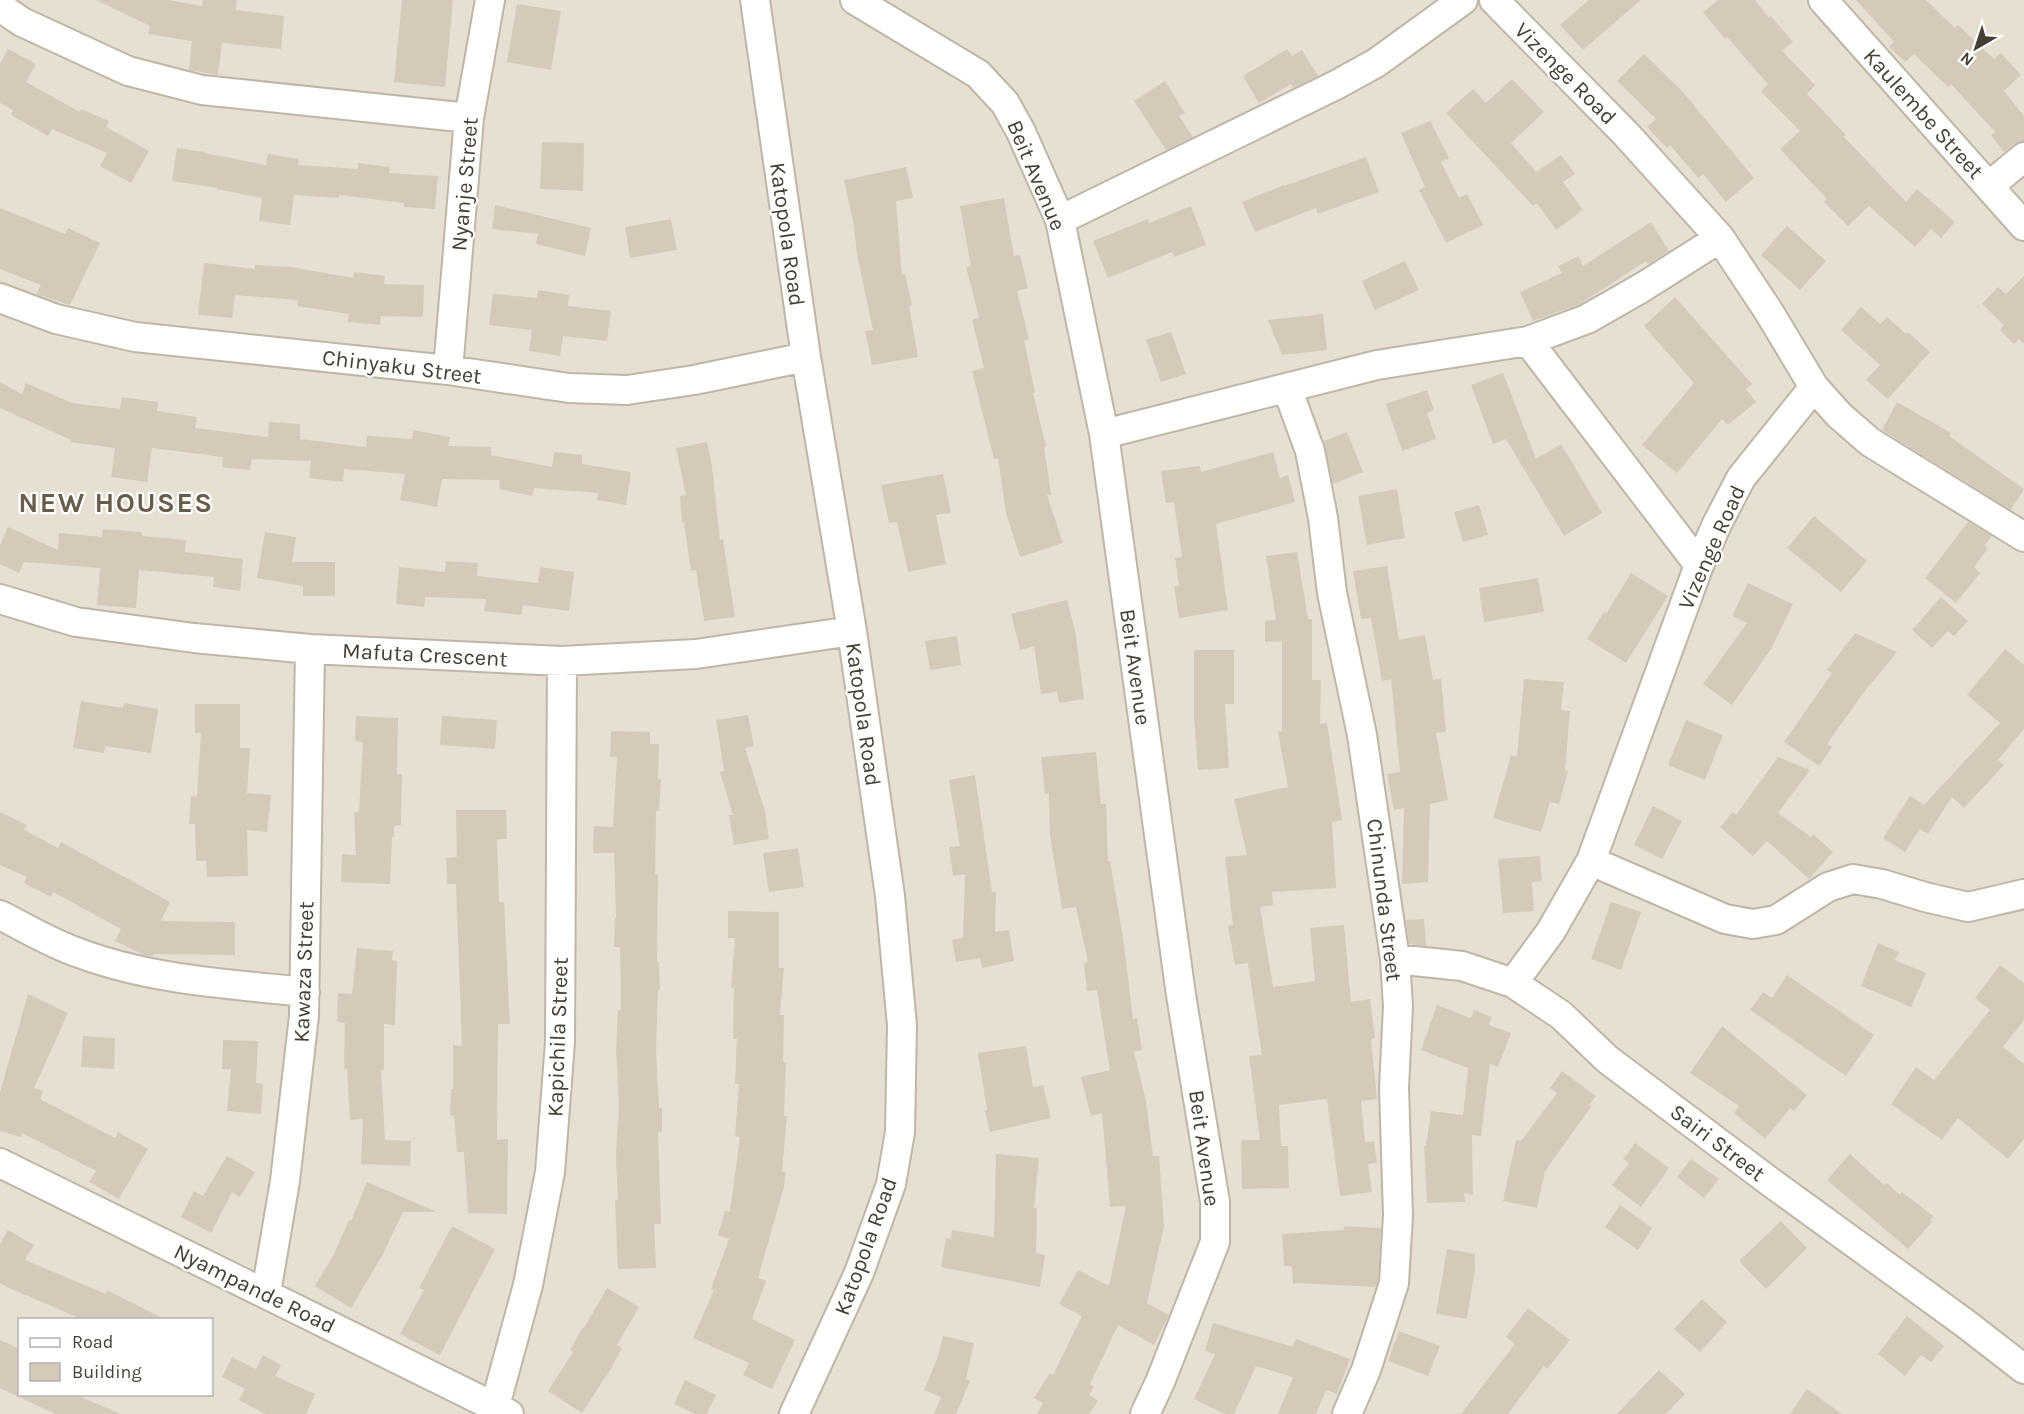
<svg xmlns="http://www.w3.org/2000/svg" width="2024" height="1414" viewBox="0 0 2024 1414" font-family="Karla,sans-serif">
	<rect width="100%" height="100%" fill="#f2eee5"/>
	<path fill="#e6e0d3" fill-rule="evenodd" d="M0,0H2024V1414H0ZM20,1320H212V1394H20Z"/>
	<path fill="#d4caba" d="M96,0H169L202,6L203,0H237L236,10L284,16L281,49L222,43L218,75L189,70L192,41L148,34L150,26Z
		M402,0H453L445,87L394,82Z
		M1589,0H1641L1583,50L1560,25Z
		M1718,0H1755L1769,18L1771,16L1793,42L1782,51L1815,85L1807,94L1846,135L1844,137L1906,202L1917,189L1955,222L1941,238L1931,229L1915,247L1869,206L1848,226L1824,202L1827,199L1780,149L1800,131L1761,92L1768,84L1727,37L1725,39L1703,12Z
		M1856,0H1926L1955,28L1958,25L1994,59L2001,53L2021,75L2004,91L2024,116V141L2014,144L2004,152L1991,135L1995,132L1951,84L1948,87L1914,54L1905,62L1889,47L1894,42Z
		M517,4L561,11L551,70L507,62Z
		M8,49L36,64L26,82L80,112L81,109L109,121L106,127L149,151L131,183L100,166L107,153L52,129L48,136L11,115L13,110L0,103V64Z
		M1287,49L1292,56L1302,50L1318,76L1293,88L1291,84L1259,103L1243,76Z
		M1644,54L1683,92L1754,178L1726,202L1703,174L1698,178L1670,145L1667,148L1647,127L1656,119L1617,81Z
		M1512,79L1544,112L1511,143L1536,172L1561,155L1575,174L1563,182L1583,210L1556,230L1537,203L1533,206L1446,113L1473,89L1486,103Z
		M1165,81L1185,113L1179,116L1193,137L1166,150L1134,101Z
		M1430,121L1449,158L1441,162L1459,198L1467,194L1483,225L1446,243L1419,190L1425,187L1401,133Z
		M542,142L584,143L583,191L540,189Z
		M177,148L205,152V153L266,165L268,154L299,159L298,165L358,169V163L390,167L389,173L438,176L435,209L404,207V203L339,195V198L294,195L290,225L259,221L262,198L217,189V188L172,181Z
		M1366,157L1379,192L1318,214L1316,208L1255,232L1242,202L1284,185V186Z
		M906,167L913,198L896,201L902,275L905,274L912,305L909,306L918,357L872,365L865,331L873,330L857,255L854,226L844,180Z
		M1004,198L1014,256L1020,255L1028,288L1017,291L1029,339L1024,340L1035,393H1033L1046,446L1044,447L1051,495H1047L1063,543L1020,557L1006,513L998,458L994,459L972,371L984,368L972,320L979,318L966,267L971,266L960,206Z
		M495,205L591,228L585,256L536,244L538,234L492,229Z
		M1191,206L1206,245L1174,257L1172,252L1108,278L1093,241L1148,219L1149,223Z
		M0,208L65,234L68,228L100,243L70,305L36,294L41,285L0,269Z
		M671,219L677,250L630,258L625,227Z
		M1651,222L1669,251L1648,264L1646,261L1580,304L1533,321L1520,292L1562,273L1558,266L1579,256L1583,266Z
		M1787,226L1826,261L1800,290L1761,255Z
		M1405,261L1419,290L1375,310L1362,281Z
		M204,263L255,269V265L291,267L353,278L354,272L385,276L384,284L424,285L423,317L381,316L380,325L348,322L349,314L297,306L298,300L235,295L232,318L198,315Z
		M2024,276V344L2019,339L2014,344L2000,330L2004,325L1982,304L1998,287L2006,294Z
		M538,290L569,295L568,306L611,311L607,341L563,336L560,356L529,351L532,330L489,325L493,294L537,298Z
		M1675,297L1752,384L1746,389L1756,402L1728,425L1722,419L1677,473L1642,445L1694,383L1644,326Z
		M1861,307L1880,324L1887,317L1906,334L1908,332L1930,352L1888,399L1866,380L1880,365L1841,330Z
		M1323,314L1327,350L1282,355L1268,320Z
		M1171,332L1186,374L1161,382L1146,340Z
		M1503,373L1536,459L1561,444L1602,513L1564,536L1506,439L1493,444L1471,385Z
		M0,382L22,394L26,383L72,403L120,409L122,397L158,402L157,411L197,417L195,428L268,437L269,422L300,424V439L366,447L367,436L412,439L413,430L450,437L448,446L491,447V455L552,467L554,452L582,455V464L631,472L626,505L597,500L598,493L534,488L532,496L499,489L500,480L442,479L437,507L400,500L405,474L344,469L343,482L309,478L311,461L252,459L250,470L222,467L223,457L152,448L147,482L111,477L115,448L70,442L71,440L0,408Z
		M1427,390L1434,410L1427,413L1436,439L1402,451L1386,404Z
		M1897,402L1951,433L1949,436L2024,489L2011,510L1882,430Z
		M1347,432L1363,472L1333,484L1324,441Z
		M707,442L712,466L720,540L723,539L735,617L704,621L696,570L691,571L684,522H682L680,496L686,495L676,448Z
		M1273,452L1280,478L1288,475L1295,502L1216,524L1228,610L1179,618L1174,586H1179L1175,558L1182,557L1174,502L1166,503L1161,471L1200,466L1201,472Z
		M943,474L951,513L936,515L946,564L908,572L897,522L889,523L881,485Z
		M1397,489L1405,538L1367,545L1358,496Z
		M1479,505L1488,535L1463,542L1454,512Z
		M1814,516L1867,561L1841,592L1787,548Z
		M1968,522L1992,536L1985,545L1988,548L1974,567L1980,573L1956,603L1925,578Z
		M8,527L58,550L59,533L102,537L103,529L142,532V536L186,540L185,552L243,559L240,591L213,587L214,577L139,570L136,608L97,605L100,568L24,562L19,573L0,564V545Z
		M265,532L296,537L292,562H335V596H303V586L257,578Z
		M1297,552L1308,619H1312V680H1321L1320,724L1327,723L1342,820L1332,822L1336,888L1272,892L1273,905L1260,907L1273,987L1315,981L1310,928L1344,925L1351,1002L1370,999L1375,1038L1371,1039L1377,1099L1361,1101L1365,1142L1374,1141L1377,1163L1368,1164L1372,1192L1340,1196L1327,1099L1279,1105L1281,1146H1288L1289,1188L1242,1189L1241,1140H1260L1249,1056L1262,1055L1248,963L1235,965L1228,926L1233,925L1225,857L1247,855L1234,799L1288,787L1278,732L1282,731V641L1265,642V621L1276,620L1266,556Z
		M446,561L478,563L477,576L538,583L540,567L574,572L569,611L523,605L521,615L484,611L486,599L425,597L424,607L396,604L399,567L445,572Z
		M1387,566L1399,640L1425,635L1433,680L1441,679L1446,732L1436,733L1448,800L1430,804L1428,882L1402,884L1404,808L1394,810L1387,774L1400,772L1391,679L1382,681L1371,618L1361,619L1353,571Z
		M1631,573L1668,596L1626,663L1587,639L1604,612L1606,614Z
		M1538,578L1544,612L1484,622L1479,588Z
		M1748,583L1793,604L1771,649L1732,705L1703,684L1747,623L1732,616Z
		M1941,597L1968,621L1954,636L1948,631L1932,648L1912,630Z
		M1067,600L1075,630L1084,699L1059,703L1057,692L1041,694L1034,646L1020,650L1011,614Z
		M1855,633L1897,652L1861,696L1827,744L1832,747L1819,766L1784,742L1832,673L1827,670Z
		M957,636L961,665L930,670L925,641Z
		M2005,649L2024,665V729L1998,760L2004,765L1964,808L1952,797L1928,834L1920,829L1905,852L1883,838L1910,796L1924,805L2000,723L1967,695Z
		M1194,650H1234V704H1225L1229,768L1198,770L1194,718Z
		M1524,679L1564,682L1561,710L1570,711L1565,770L1568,771L1559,804L1550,802L1541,832L1493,818L1511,755L1517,757Z
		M81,701L123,708L124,703L158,709L151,753L105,746L104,753L73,748Z
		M195,704H240V748H250L247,793L271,795L267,832L247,830L248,876L207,877L206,861H196L195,824H189L191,796L197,797L201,733H195Z
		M748,715L754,746L745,748L765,811L769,839L734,845L729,815H733L720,772L724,771L716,720Z
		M356,716L398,718L397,774H402L401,825L394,826V837H392L390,884L341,882L342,854L356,855L354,812H359L363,742L355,741Z
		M442,716L497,720L495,749L440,745Z
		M1686,720L1723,735L1705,780L1668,765Z
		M611,731L650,732V744H659L658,779L661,780L659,811H656L655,875H658L657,962H659L660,990H658L656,1051L659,1108H662V1132H658L661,1224H654L656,1268L618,1269L615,1200H618L616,1154L619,1106L616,1050L618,1010H621L620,947H614L615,918H616L614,853H593L594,826L613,827L617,757H610Z
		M1096,752L1101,804H1106L1108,861H1110L1124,944L1133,1019L1137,1018L1142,1050L1134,1052L1146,1101L1153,1156H1159L1164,1226L1147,1303L1169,1315L1154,1345L1118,1325L1090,1384L1094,1387L1089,1395L1098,1401L1089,1414H1037L1043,1403L1034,1398L1050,1373L1053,1375L1082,1316L1059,1304L1078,1270L1109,1286L1126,1206L1110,1207L1102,1113L1091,1116L1081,1077L1110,1070L1097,990L1087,991L1084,963L1088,962L1076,907L1062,909L1050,835L1049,793L1045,794L1041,757Z
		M1778,757L1810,770L1778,813L1811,837L1813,834L1833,852L1809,879L1767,841L1753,856L1720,827L1733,812L1736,815Z
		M975,775L992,892H996L995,932L1009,930L1014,961L982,968L980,958L956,962L952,940L963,938L965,874L953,876L949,847L960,846L949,780Z
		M1653,806L1682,821L1662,859L1634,845Z
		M456,810H506L507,839H497L499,902H504L510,1024H498L497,1140L508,1139L507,1214L468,1213L464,1152H457L454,1116L450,1115L451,1089H453V1045L462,1046L456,884H447L446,858L457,857Z
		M0,812L27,825L24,830L58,848L61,842L170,902L161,921L235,922V955L154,954L153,956L144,955L115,941L121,929L53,892L51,897L24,883L27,877L0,865Z
		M798,848L804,887L769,892L763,853Z
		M1540,856L1542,881L1532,882L1534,911L1503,913L1498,859Z
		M1611,902L1641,912L1621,970L1591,959Z
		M728,911L779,912V968H784L780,1015H784L783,1062L786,1063L784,1116H787L782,1172H786L784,1187L758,1278L766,1281L752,1319L795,1340L772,1389L743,1375L749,1363L693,1338L714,1290L711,1289L729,1239L718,1235L725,1210L730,1212L740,1137L735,1136L739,1084H735L737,1039H733L734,988H731L735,938H728Z
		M1424,919L1426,946L1409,944L1406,920Z
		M1878,943L1899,952L1895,960L1926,973L1911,1007L1861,986Z
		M357,948L393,951L392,960L397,961L395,1025L384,1024V1070H381L385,1140L411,1141L410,1166L361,1164L363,1119L350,1120L347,1069H344L345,1023L337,1022L338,993L352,994Z
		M2000,965L2024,983V1020L2003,1047L2024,1064V1139L2008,1159L1958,1118L1942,1140L1891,1104L1916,1067L1934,1080L1990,1010L1975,998Z
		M1787,975L1874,1035L1846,1076L1750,1010L1763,992L1772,998Z
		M28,994L68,1013L34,1088L43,1091L40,1099L115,1138L118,1132L148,1149L119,1199L89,1182L96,1171L22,1133L21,1137L0,1131V1092Z
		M1437,1005L1471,1018L1474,1010L1492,1017L1489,1025L1511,1033L1498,1067L1490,1064L1481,1136L1472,1135L1473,1195L1464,1193L1465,1202L1427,1203L1424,1146H1426L1431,1111L1463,1115L1468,1068L1421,1050Z
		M1722,1026L1807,1095L1794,1111L1790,1108L1765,1139L1734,1113L1739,1106L1690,1073Z
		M83,1036L115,1038L114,1069L81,1067Z
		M223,1040L258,1041L256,1083L263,1084L261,1114L227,1111L231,1069H222Z
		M1026,1046L1033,1087L1043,1085L1051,1118L990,1132L985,1111L987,1110L978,1053Z
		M1562,1071L1596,1096L1589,1105L1591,1107L1545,1171L1537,1208L1503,1201L1516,1140L1521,1141L1557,1093L1550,1088Z
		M1635,1143L1669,1168L1641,1207L1612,1185L1629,1163L1623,1159Z
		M996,1154L1039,1158L1034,1208H1037L1036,1253L1045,1255L1040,1287L941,1267L946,1238L951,1239L952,1230L994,1237Z
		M1850,1154L1884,1185L1887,1183L1900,1195L1902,1192L1933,1216L1930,1220L1932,1222L1908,1249L1827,1180Z
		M227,1156L255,1172L240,1197L232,1192L211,1233L181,1217L194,1191L203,1196Z
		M1691,1159L1719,1179L1704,1198L1677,1177Z
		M367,1182L437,1212H403L382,1256L351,1308L315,1286L333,1256L349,1220L351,1221Z
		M1620,1205L1652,1228L1638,1250L1605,1227Z
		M1781,1221L1807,1248L1766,1289L1739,1261Z
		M452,1226L495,1249L440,1355L400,1334L424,1290L419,1288Z
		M1344,1226L1381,1228L1378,1280L1375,1287L1293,1283L1292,1266H1284L1282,1234L1344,1230Z
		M8,1230L34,1245L25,1260L106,1294L107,1290L166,1320H84L9,1288L0,1283V1244Z
		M1447,1249L1475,1254V1269L1467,1319L1436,1314Z
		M607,1288L639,1307L617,1345L622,1348L612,1367L582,1413L548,1391L573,1352L570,1350L583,1327L584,1328Z
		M1702,1299L1727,1322L1700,1352L1674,1329Z
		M1528,1308L1570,1340L1547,1369L1544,1366L1508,1414H1461L1515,1344L1506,1337Z
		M1907,1316L1944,1346L1931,1362L1921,1355L1905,1376L1878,1354Z
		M1213,1323L1293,1347L1296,1339L1350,1359L1337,1394L1326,1390L1316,1414H1278L1293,1377L1256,1366L1234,1414H1225L1194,1399L1215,1354L1205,1351Z
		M1399,1331L1440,1346L1428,1376L1388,1361Z
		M943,1336L974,1343L966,1379L970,1381L956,1414H934L941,1397L924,1390L937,1359Z
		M0,1340L20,1349V1395H76L121,1414H55L0,1388Z
		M263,1355L281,1365L275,1376L315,1394L306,1414H265L239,1400L245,1389L222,1377L232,1357L256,1369Z
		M1659,1370L1685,1394L1666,1414H1617Z
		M685,1380L716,1395L707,1414H695L674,1404Z
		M1807,1389L1842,1414H1790Z"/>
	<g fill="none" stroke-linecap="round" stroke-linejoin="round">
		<defs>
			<path id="minor" d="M755,0L806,357L852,631L890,896L902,1025L900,1132L891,1184L859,1273L794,1414
				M855,0L978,74L1005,103L1021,132L1060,220L1104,434L1181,995L1215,1202V1242L1160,1382L1145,1414
				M1494,0L1625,133L1720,238L1769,312L1814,387L1839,415L1870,442L2024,537
				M1823,0L2024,226
				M0,7L22,22L128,71L202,90L469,118
				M1989,186L2024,157
				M1060,220L1336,85L1376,63L1463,0
				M0,298L56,319L135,337L448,370L569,388L627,390L694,380L806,357
				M1528,341L1699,565
				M448,370L469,118L490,0
				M1287,388L1310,451L1323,518L1332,593L1362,735L1395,959L1398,1006L1394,1088L1398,1215L1394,1283L1366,1370L1347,1414
				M1104,434L1377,365L1528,341L1587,319L1643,287L1720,238
				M0,599L76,622L194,638L310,649L562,661L696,654L852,631
				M1591,861L1725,919L1753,924L1776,920L1828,887L1853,879L1882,884L1925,897L1968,907L2024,894
				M0,915C26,928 52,944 79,953C151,980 229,984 305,992
				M1395,959L1462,966L1513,983L1561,1015L1607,1059L1769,1181L1966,1324L2024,1369
				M1513,983L1551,931L1591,861L1699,565L1717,524L1741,478L1814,387
				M0,1163L509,1414
				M266,1293L285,1181L304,1016L310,649
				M495,1406L528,1285L550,1172L560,1042L562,661"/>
		</defs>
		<use href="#minor" stroke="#beb6a7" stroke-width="32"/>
		<use href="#minor" stroke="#fff" stroke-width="28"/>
	</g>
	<g text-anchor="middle" stroke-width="4.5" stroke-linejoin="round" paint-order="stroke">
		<g font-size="22" fill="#453e34" stroke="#fff">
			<text transform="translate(1566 73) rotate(45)" y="8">Vizenge Road</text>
			<text transform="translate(1924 113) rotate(48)" y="8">Kaulembe Street</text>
			<text transform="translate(1037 175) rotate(67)" y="8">Beit Avenue</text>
			<text transform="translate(464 184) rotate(-85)" y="8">Nyanje Street</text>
			<text transform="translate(788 234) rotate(82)" y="8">Katopola Road</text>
			<text transform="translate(402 366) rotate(7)" y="8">Chinyaku Street</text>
			<text transform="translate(1711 547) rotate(-66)" y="8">Vizenge Road</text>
			<text transform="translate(425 654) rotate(3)" y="8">Mafuta Crescent</text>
			<text transform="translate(1136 667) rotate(82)" y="8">Beit Avenue</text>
			<text transform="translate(864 714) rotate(82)" y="8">Katopola Road</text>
			<text transform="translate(1385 900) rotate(83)" y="8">Chinunda Street</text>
			<text transform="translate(303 972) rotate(-88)" y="8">Kawaza Street</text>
			<text transform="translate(557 1037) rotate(-88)" y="8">Kapichila Street</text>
			<text transform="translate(1718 1142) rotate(37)" y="8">Sairi Street</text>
			<text transform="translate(1205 1148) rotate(82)" y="8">Beit Avenue</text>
			<text transform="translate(865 1246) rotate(-70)" y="8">Katopola Road</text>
			<text transform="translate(255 1288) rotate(26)" y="8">Nyampande Road</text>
		</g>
		<g font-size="28" font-weight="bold" letter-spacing="1.5" fill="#685c4b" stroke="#fff">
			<text x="116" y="512">NEW HOUSES</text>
		</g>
	</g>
	<rect x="18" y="1318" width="195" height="78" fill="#ffffff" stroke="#b5b2ae" stroke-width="1.5"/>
	<rect x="30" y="1338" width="30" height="9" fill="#ffffff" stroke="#b5b2ae" stroke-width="1.5"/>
	<text x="72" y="1348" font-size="18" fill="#453e34">Road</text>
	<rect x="30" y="1363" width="30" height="18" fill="#d4caba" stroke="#b5b2ae" stroke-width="1.5"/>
	<text x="72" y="1378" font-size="18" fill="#453e34">Building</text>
	<g transform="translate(1976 48) rotate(219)" stroke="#ffffff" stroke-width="4.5" paint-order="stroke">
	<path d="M0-4.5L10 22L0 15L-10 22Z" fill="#453e34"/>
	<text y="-9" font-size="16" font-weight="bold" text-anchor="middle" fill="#453e34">N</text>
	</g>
</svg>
